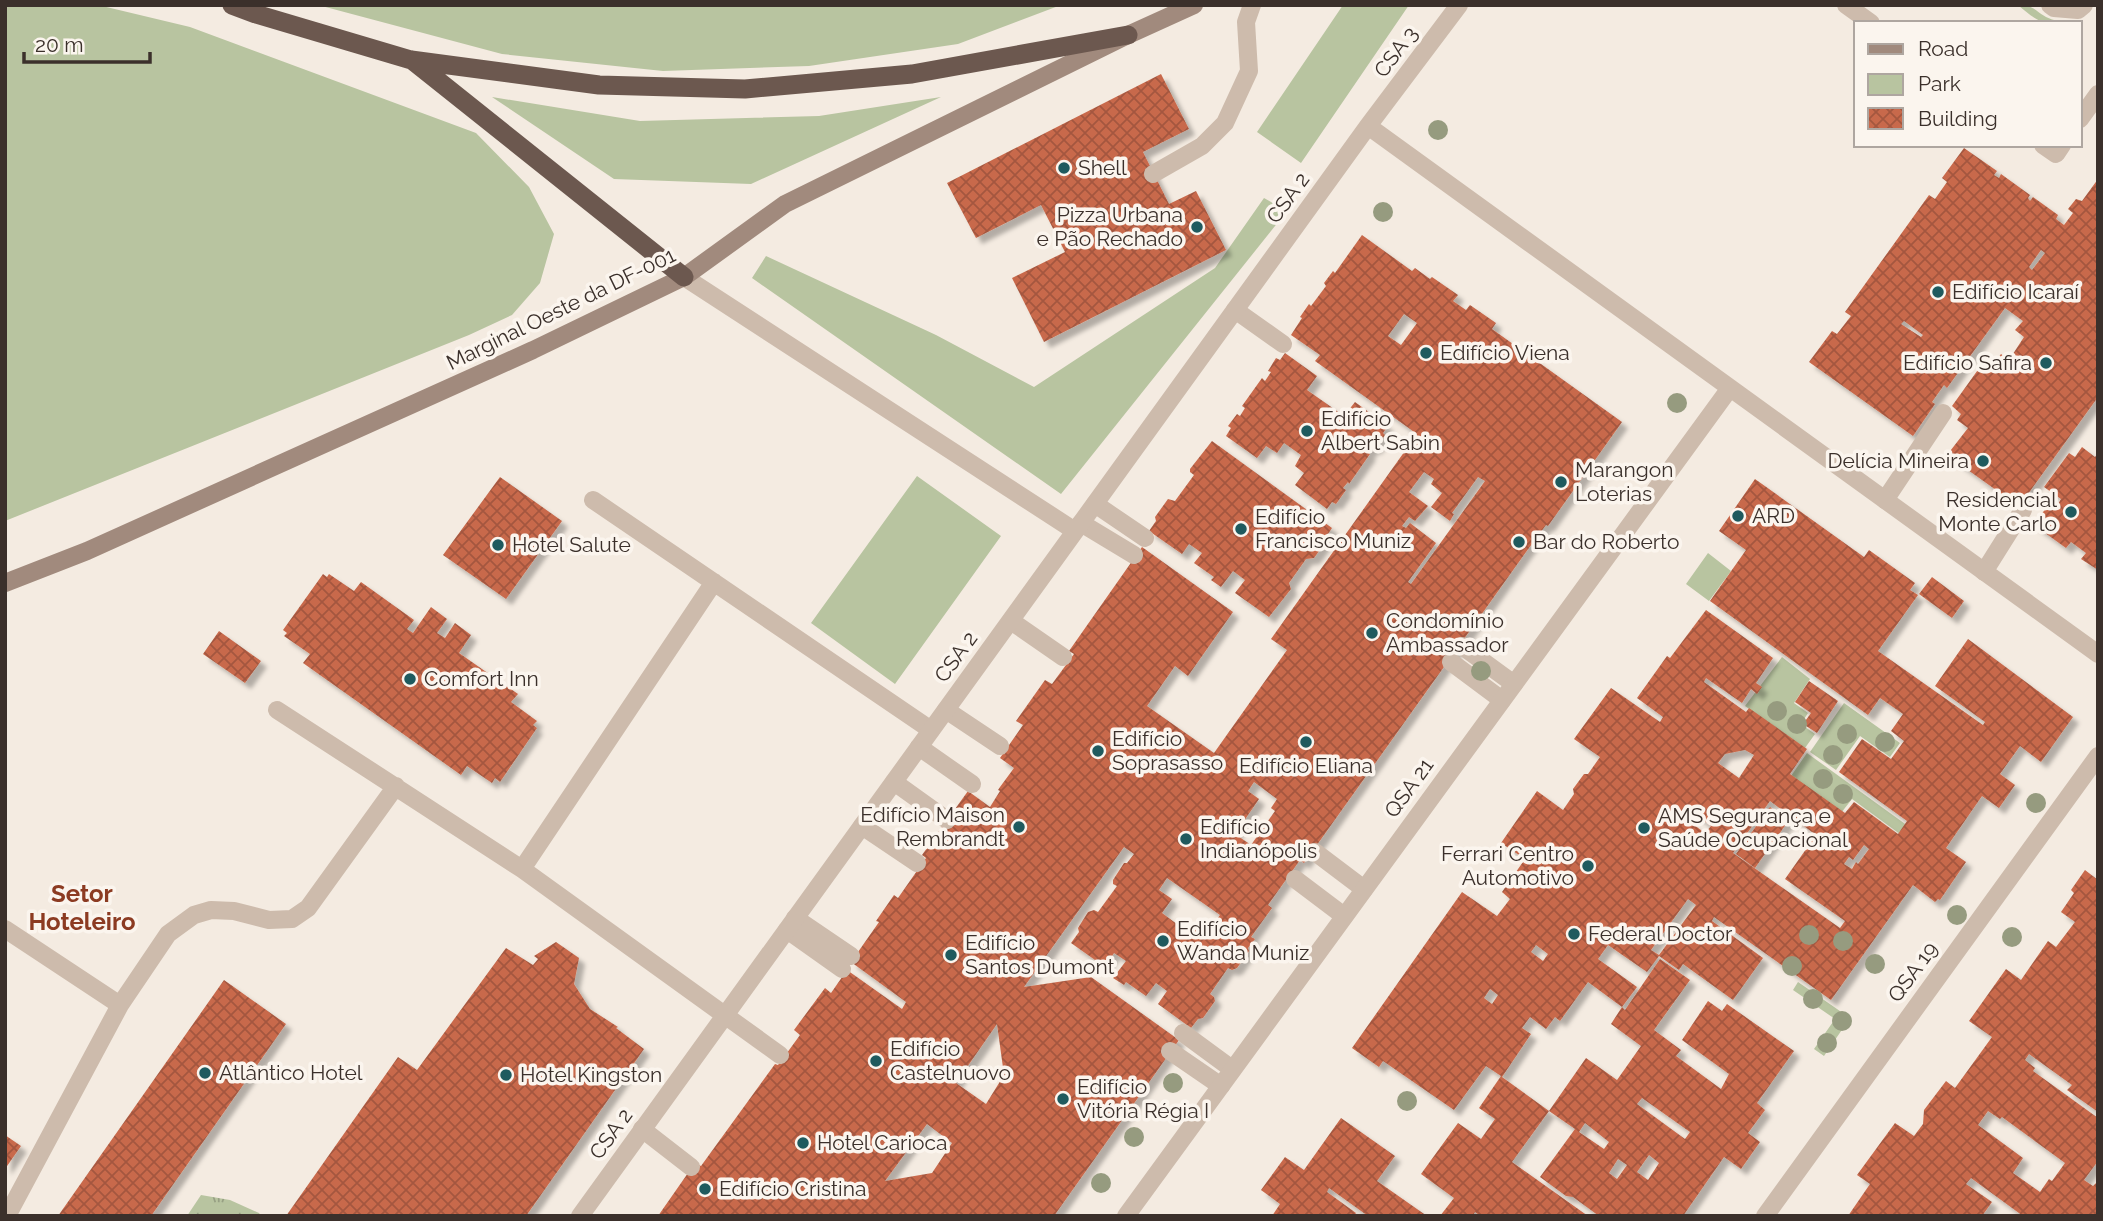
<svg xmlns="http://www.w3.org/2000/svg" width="2103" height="1221" viewBox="0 0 2103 1221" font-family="Raleway,sans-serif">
	<defs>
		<pattern id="park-tufts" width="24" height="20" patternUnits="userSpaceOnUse" patternTransform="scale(1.75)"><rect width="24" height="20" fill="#b8c4a0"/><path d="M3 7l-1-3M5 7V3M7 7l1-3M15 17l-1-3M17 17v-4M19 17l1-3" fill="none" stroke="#97a083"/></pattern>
		<pattern id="building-cross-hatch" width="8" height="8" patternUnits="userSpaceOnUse" patternTransform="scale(1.75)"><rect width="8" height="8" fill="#c8694b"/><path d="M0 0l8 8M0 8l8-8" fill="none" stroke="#a4573f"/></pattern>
		<filter id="shadow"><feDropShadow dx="6" dy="6" stdDeviation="2" flood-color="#0004"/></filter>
	</defs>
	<rect width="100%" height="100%" fill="#f4ebe1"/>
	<path fill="#b8c4a0" d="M5,5H98L190,27L476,133L529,187L554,234L540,283L512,315L469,335L5,521Z
		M318,5H1061L958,44L809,66L663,71L502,54Z
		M1343,5H1409L1301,163L1257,132Z
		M2018,5C2033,5 2034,10 2046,17C2054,21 2062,22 2071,22C2043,25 2039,23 2018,5Z
		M492,97L640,121L819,116L941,97L751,184L614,179Z
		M1264,198L1287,211L1061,494L752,278L766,256L936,335L1034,387L1215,268Z
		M917,476L1001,536L895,684L811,623Z
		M1708,553L1731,571L1709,601L1686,584Z
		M1782,657L1810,679L1794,703L1808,713L1801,724L1815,734L1805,748L1745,706Z
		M1844,703L1900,743L1890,757L1860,736L1836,770L1810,752Z
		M1807,753L1937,847L1930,856L1852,799L1841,813L1791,776Z
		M1798,982L1850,1018L1824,1056L1814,1049L1835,1019L1793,990Z"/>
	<path fill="url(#park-tufts)" d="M201,1195L230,1200L259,1213L261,1216H187Z"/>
	<path fill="url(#building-cross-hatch)" fill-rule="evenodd" filter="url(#shadow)" d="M1161,74L1189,129L1143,152L1169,204L1196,191L1226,250L1044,342L1012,278L1065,252L1041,205L976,238L947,183Z
		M1964,148L1997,171L1994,175L1999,178L2001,174L2030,195L2028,198L2030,201L2033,197L2058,215L2056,219L2064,225L2073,213L2068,209L2076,199L2082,201L2098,179V397L2020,505H2017L1947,455L1968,428L1957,420L1961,414L1952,406L1985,360L1993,365L2001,354L2009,360L2024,337L2015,330L2023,321L2005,308L1947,388L1944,385L1932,402L1935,404L1913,436L1809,362L1832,331L1837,334L1851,316L1845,312L1929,195L1935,199L1947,182L1942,178ZM2041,250L2045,253L2032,270L2029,267ZM1904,321L1923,335L1921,337L1901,324Z
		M1362,235L1412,271L1415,268L1430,279L1432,277L1458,295L1453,301L1466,310L1470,305L1496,323L1492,329L1622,422L1548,526L1546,525L1526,552L1304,863L1300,860L1268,905L1272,908L1251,937L1255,939L1248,948L1249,951L1237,968L1232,970L1228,968L1210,994L1214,997L1215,1001L1203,1018L1198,1019L1191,1028L1158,1004L1167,991L1156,983L1146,996L1126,982L1124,985L1113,978L1126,961L1114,953L1105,967L1071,943L1079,932L1078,928L1088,912L1094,910L1098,912L1117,886L1113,884V880L1124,863H1127L1134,854L1124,847L1024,987L1091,977L1179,1040L1054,1216H658L695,1163L701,1166L775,1064L778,1065L784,1057L800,1035L794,1030L825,988L831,993L847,970L902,1009L906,1002L851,962L879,922L876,921L894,895L898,898L926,858L922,855L968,791L990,807L1000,791L998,790L1000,787L1014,768L1000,758L1023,725L1016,721L1045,680L1052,684L1074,654L1069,651L1142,547L1233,612L1188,676L1175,666L1147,706L1214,753L1287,650L1271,639L1417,434L1315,361L1320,355L1291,335L1302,318L1300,317L1309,304L1311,306L1326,286L1324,283L1333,271L1335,273ZM1404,314L1417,323L1401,345L1388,336ZM1424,472L1434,479L1431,484L1442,493L1431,507L1450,521L1454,514L1452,513L1478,477L1485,481L1411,584L1408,582L1436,543L1410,523L1406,528L1402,526L1409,517L1415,521L1428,506L1409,492ZM1254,782L1277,799L1271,808L1275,811L1251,845L1235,834L1259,799L1248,791ZM1167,878L1220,915L1211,927L1199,919L1189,933L1162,913L1172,899L1159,890ZM997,1024L1004,1075L986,1104L956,1083ZM927,1124L952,1143L932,1173L885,1181Z
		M1285,353L1317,376L1307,390L1337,411L1344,416L1355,402L1388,426L1383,433L1385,435L1375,449L1373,447L1368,453L1370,454L1349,484L1348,482L1343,488L1346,490L1336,504L1332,502L1327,509L1295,485L1304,473L1295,466L1301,455L1284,443L1277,453L1266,446L1257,458L1226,436L1231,428L1228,426L1237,414L1240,416L1245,408L1242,406L1262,378L1265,381L1271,372L1268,371L1276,358L1280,360Z
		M1212,441L1332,528L1326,537L1327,540L1314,558L1306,559L1289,583L1291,589L1269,617L1235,593L1245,580L1233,571L1221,587L1211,580L1214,577L1194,563L1202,553L1189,544L1182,554L1149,531L1156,521L1155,517L1168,499L1175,501L1194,475L1190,472V469Z
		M2082,447L2095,457L2098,453V570L2081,559L2086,553L2071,542L2066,548L2034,525L2048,505L2058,504L2061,499L2044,487L2069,453L2075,457Z
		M500,477L562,521L506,599L443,555Z
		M1755,479L1864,557L1869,550L1915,583L1910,590L1918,595L1878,651L1983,725L1985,722L1935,686L1968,639L2073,717L2041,762L2020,746L2000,774L2015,785L1999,808L1982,796L1946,848L1966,862L1940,900L1938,899L1935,902L1913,885L1831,1000L1714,917L1712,921L1763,958L1733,1000L1683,964L1679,970L1659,956L1647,972L1608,945L1598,959L1637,987L1622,1007L1588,982L1560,1021L1555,1017L1546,1029L1530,1017L1522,1028L1531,1034L1502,1077L1549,1111L1512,1162L1588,1216H1480L1475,1212L1473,1216H1440L1454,1198L1421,1174L1458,1123L1481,1139L1495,1119L1479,1108L1501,1076L1486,1066L1454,1110L1383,1061L1379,1067L1352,1048L1462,892L1497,916L1510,899L1502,892L1525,859L1501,843L1537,791L1563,810L1574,794L1573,789L1584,774H1588L1600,757L1574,739L1611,688L1660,722L1663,717L1637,698L1667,656L1670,658L1706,610L1773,658L1756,683L1762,687L1757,694L1751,689L1742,703L1706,678L1704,682L1746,712L1749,708L1807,749L1790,774L1845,813L1854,802L1898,834L1907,821L1839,772L1862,739L1891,759L1904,741L1891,731L1903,714L1880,698L1868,715L1710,601L1746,550L1719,531ZM1745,750L1754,755L1739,778L1718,763L1725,754ZM1770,801L1816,835L1785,879L1845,921L1840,928L1733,853ZM1691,812L1711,826L1705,833L1686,819ZM1864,845L1869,849L1858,864L1856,862L1852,869L1844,864L1849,857L1853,860ZM1688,899L1696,905L1659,955L1651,950ZM1536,945L1548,954L1543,961L1531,952ZM1490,989L1498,995L1492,1004L1484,998Z
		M323,574L327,577L329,574L354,591L361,582L414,620L407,629L413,633L431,607L447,619L437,633L445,638L455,623L471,635L459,653L518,694L511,702L537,721L533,725L537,728L500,782L495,778L492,783L467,766L461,775L303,663L310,654L284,636L287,633L283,630Z
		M1932,577L1964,601L1952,618L1919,594Z
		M219,631L261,661L245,683L203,654Z
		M1809,681L1838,701L1817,733L1803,724L1811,713L1795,702Z
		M1770,807L1789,820L1755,868L1736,854Z
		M2085,870L2098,880V1112L2067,1090L2072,1085L2029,1054L2025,1060L2035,1068L2033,1071L2098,1118V1161L2084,1180L2093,1186L2098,1181V1216H2023L1971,1178L1966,1184L1992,1202L1982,1216H1848L1870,1184L1857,1175L1895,1123L1914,1136L1923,1124L1924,1110L1946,1081L1955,1088L1992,1037L1969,1021L2006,969L2021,980L2048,941L2056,947L2075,922L2061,912L2074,893L2071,890ZM1988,1111L2000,1119L2002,1117L2065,1163L2052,1181L2049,1179L2040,1192L2013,1173L2023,1158L1978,1125Z
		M556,942L579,958L574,984L590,1009L618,1027L616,1028L644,1049L526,1216H286L398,1057L417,1070L506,948L533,965L538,959L534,956Z
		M1660,959L1690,980L1654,1030L1681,1050L1676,1056L1721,1089L1729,1074L1682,1040L1708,1001L1722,1011L1727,1004L1794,1051L1757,1103L1765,1110L1748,1133L1760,1142L1741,1169L1724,1157L1683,1216H1599L1573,1197L1566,1196L1540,1177L1575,1129L1549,1111L1586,1058L1617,1080L1641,1046L1611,1024L1622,1007L1625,1010ZM1642,1098L1690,1132L1685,1139L1637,1104ZM1585,1123L1609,1142L1604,1149L1579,1132ZM1649,1155L1659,1163L1648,1180L1637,1172ZM1618,1159L1627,1165L1617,1179L1609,1173Z
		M224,980L286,1024L151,1216H58Z
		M1341,1118L1395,1156L1377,1181L1427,1216H1368L1329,1188L1327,1192L1356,1213L1354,1216H1272L1280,1204L1261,1190L1285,1157L1304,1170Z
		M5,1135L21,1146L5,1169Z"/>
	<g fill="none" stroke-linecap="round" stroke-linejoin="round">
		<path stroke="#cdbbac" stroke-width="18" d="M2050,5L2054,8L2078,10L2084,5
			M1153,174L1202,146L1225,123L1249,71L1246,22L1252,5
			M1235,310L1283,344
			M593,500L931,730
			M1885,500L1943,413
			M1095,504L1145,538
			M1081,523L1134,555
			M1984,572L2023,510
			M1011,621L1063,657
			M1462,646L1514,684
			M1451,662L1502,700
			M277,710L522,869L780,1055
			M946,710L1000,746
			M919,747L972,784
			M894,782L947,820
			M862,826L917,863
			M1315,852L1364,889
			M522,869L714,582
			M1295,879L1344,916
			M795,918L851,956
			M5,929L120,1005
			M787,930L842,969
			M1183,1033L1232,1069
			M1170,1051L1221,1086
			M642,1129L691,1167
			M7,1216L120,1005L168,934L194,915L211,910L234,911L269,920L292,919L308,908L396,786"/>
		<path stroke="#cdbbac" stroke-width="18" d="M1846,5L1871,23
			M2080,119L2098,94
			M1368,126L2098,654
			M2043,145L2056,154L2062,145
			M684,277L1075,531
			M580,1216L1368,126L1459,5
			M1126,1216L1730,388
			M1765,1216L2098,756"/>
		<path stroke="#a18a7d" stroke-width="18" d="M5,583L87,551L533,350L684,277L785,204L1128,35L1194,5"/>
		<path stroke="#6c584f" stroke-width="19" d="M232,5L256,14L411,60L599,85L745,89L912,74L1128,35
			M412,60L684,277"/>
	</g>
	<g fill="#969b7f">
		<circle cx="1438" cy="130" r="10"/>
		<circle cx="1383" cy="212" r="10"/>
		<circle cx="1677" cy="403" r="10"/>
		<circle cx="1481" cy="671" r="10"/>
		<circle cx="1777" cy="711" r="10"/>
		<circle cx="1797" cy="724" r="10"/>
		<circle cx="1847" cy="734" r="10"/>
		<circle cx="1885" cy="742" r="10"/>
		<circle cx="1833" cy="755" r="10"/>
		<circle cx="1823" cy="779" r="10"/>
		<circle cx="1843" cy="794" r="10"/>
		<circle cx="2036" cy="803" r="10"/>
		<circle cx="1957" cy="915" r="10"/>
		<circle cx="1809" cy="935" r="10"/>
		<circle cx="2012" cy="937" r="10"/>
		<circle cx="1843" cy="941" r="10"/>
		<circle cx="1875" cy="964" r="10"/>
		<circle cx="1792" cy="966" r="10"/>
		<circle cx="1813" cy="999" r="10"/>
		<circle cx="1842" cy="1021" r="10"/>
		<circle cx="1827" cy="1043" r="10"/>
		<circle cx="1173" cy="1083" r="10"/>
		<circle cx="1407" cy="1101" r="10"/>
		<circle cx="1134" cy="1137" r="10"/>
		<circle cx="1101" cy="1183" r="10"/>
	</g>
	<g fill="#1f5a5e" stroke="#fbf5ee" stroke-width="2.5">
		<circle cx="1064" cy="168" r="7"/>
		<circle cx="1197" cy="227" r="7"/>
		<circle cx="1938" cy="292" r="7"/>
		<circle cx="1426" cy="353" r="7"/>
		<circle cx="2046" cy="363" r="7"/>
		<circle cx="1307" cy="431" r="7"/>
		<circle cx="1983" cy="461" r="7"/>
		<circle cx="1561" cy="482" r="7"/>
		<circle cx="2071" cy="512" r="7"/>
		<circle cx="1738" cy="516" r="7"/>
		<circle cx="1241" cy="529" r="7"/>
		<circle cx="1519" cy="542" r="7"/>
		<circle cx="498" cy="545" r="7"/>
		<circle cx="1372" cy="633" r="7"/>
		<circle cx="410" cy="679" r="7"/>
		<circle cx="1306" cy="742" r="7"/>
		<circle cx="1098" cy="751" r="7"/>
		<circle cx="1019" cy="827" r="7"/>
		<circle cx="1644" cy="828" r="7"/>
		<circle cx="1186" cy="839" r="7"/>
		<circle cx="1588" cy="866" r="7"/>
		<circle cx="1574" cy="934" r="7"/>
		<circle cx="1163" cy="941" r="7"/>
		<circle cx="951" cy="955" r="7"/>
		<circle cx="876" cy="1061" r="7"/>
		<circle cx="205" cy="1073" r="7"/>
		<circle cx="506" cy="1075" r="7"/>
		<circle cx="1063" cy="1099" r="7"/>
		<circle cx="803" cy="1143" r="7"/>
		<circle cx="705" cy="1189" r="7"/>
	</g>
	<g text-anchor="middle" stroke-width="7" stroke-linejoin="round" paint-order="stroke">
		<g font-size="21" fill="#3b302b" stroke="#fbf5ee">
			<text transform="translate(1396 52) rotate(-53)" y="7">CSA 3</text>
			<text transform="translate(1288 198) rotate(-54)" y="7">CSA 2</text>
			<text transform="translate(561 309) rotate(-26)" y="7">Marginal Oeste da DF-001</text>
			<text transform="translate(956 657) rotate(-54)" y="7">CSA 2</text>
			<text transform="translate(1409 788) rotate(-54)" y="7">QSA 21</text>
			<text transform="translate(1913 972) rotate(-54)" y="7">QSA 19</text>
			<text transform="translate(611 1134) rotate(-54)" y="7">CSA 2</text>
		</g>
		<g font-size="21" fill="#3b302b" stroke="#fbf5ee" text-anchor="start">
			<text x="1078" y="175">Shell</text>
			<text x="1183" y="222" text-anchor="end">Pizza Urbana<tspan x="1183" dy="24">e Pão Rechado</tspan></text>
			<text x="1952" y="299">Edifício Icaraí</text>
			<text x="1440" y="360">Edifício Viena</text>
			<text x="2032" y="370" text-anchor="end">Edifício Safira</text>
			<text x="1321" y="426">Edifício<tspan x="1321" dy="24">Albert Sabin</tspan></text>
			<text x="1969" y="468" text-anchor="end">Delícia Mineira</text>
			<text x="1575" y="477">Marangon<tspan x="1575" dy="24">Loterias</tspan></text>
			<text x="2057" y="507" text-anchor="end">Residencial<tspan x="2057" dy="24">Monte Carlo</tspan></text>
			<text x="1752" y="523">ARD</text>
			<text x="1255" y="524">Edifício<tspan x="1255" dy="24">Francisco Muniz</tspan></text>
			<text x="1533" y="549">Bar do Roberto</text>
			<text x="512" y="552">Hotel Salute</text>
			<text x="1386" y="628">Condomínio<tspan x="1386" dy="24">Ambassador</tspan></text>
			<text x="424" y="686">Comfort Inn</text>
			<text x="1112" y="746">Edifício<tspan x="1112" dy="24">Soprasasso</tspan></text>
			<text x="1306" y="773" text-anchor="middle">Edifício Eliana</text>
			<text x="1005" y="822" text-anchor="end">Edifício Maison<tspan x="1005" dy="24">Rembrandt</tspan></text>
			<text x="1658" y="823">AMS Segurança e<tspan x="1658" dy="24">Saúde Ocupacional</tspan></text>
			<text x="1200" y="834">Edifício<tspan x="1200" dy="24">Indianópolis</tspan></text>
			<text x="1574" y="861" text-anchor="end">Ferrari Centro<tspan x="1574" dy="24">Automotivo</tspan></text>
			<text x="1177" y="936">Edifício<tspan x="1177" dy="24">Wanda Muniz</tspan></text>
			<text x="1588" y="941">Federal Doctor</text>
			<text x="965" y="950">Edifício<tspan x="965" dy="24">Santos Dumont</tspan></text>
			<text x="890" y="1056">Edifício<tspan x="890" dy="24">Castelnuovo</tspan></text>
			<text x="219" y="1080">Atlântico Hotel</text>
			<text x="520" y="1082">Hotel Kingston</text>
			<text x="1077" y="1094">Edifício<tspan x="1077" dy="24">Vitória Régia I</tspan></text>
			<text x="817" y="1150">Hotel Carioca</text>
			<text x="719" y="1196">Edifício Cristina</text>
		</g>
		<g font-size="24" font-weight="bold" fill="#8c3b22" stroke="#fbf5ee">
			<text x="82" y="902">Setor<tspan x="82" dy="28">Hoteleiro</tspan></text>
		</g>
	</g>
	<rect width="2103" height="1221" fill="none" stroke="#3b302b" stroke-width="14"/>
	<rect x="1854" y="21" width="228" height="126" fill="#fbf5ee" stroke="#aea6a0" stroke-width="2"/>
	<rect x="1868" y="44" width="35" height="10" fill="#a18a7d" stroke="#aea6a0" stroke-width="2"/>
	<text x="1918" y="56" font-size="21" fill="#3b302b">Road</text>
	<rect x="1868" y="74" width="35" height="21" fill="#b8c4a0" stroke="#aea6a0" stroke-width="2"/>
	<text x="1918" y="91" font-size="21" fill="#3b302b">Park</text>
	<rect x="1868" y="108" width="35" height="21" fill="url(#building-cross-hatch)" stroke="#aea6a0" stroke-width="2"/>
	<text x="1918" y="126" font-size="21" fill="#3b302b">Building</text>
	<path d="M24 52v10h126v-10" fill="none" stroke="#3b302b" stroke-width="3.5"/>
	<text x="35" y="52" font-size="21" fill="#3b302b" stroke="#fbf5ee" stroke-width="5" paint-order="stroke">20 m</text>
</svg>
